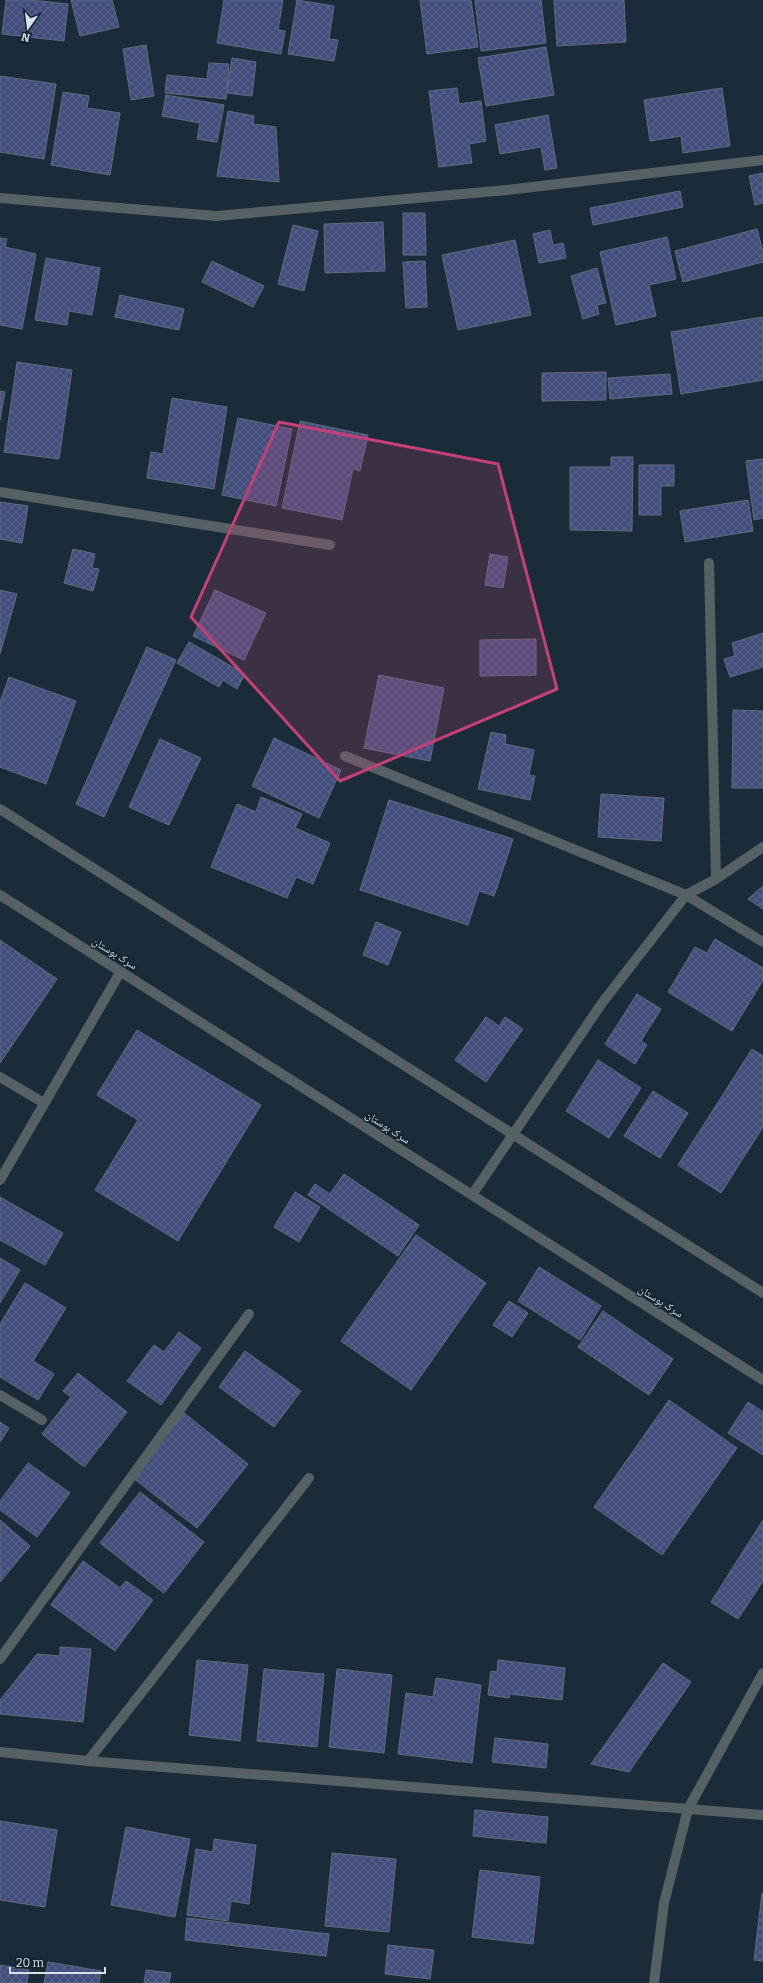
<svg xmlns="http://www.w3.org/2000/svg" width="763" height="1983" viewBox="0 0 763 1983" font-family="Bitter,'Noto Naskh Arabic',serif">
	<defs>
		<pattern id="building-cross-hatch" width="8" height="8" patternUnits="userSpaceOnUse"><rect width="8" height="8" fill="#414d7b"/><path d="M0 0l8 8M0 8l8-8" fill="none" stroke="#5c668e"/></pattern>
	</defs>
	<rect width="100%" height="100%" fill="#1a2c39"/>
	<path fill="url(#building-cross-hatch)" stroke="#646b80" d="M6,0H31L68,4L64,41L2,34Z
		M71,0H112L119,27L80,36Z
		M224,0H283L278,30L285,31L281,54L217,43Z
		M297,0L334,6L329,39L338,40L334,61L288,54Z
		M420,0H471L478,47L427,54Z
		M475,0H541L546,43L481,51Z
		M554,0H624L626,42L557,46Z
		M146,45L154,96L131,100L123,49Z
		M546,47L554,95L486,106L478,58Z
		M232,58L256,62L252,96L227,93Z
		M209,63L229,64L226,99L165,93L167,75L207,79Z
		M0,76L56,84L44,159L0,152Z
		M457,88L459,104L481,101L486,141L469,144L472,163L439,167L429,91Z
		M722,88L730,146L683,153L681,136L650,141L644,100Z
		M63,92L89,96L87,108L120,113L110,175L51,165Z
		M166,95L224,105L217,142L197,139L200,123L162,116Z
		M228,111L254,116L253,124L276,127L279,182L217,176Z
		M548,115L557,168L545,170L541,147L500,154L495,125Z
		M763,173V203L755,205L749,176Z
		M680,191L683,207L593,225L590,208Z
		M403,213H425L426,255H403Z
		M383,222L385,271L325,273L324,224Z
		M293,225L318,231L304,291L278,284Z
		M757,229L763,252V262L683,282L675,251Z
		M550,230L553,245L563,243L566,258L539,263L533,234Z
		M667,237L676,279L649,285L656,316L616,325L600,252Z
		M0,238L7,239L5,247L36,254L22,329L0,325Z
		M515,240L531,315L458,330L442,255Z
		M46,258L100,268L92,315L69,311L67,325L35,320Z
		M212,261L264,286L253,307L202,282Z
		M425,261L427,307L406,308L403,262Z
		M597,268L606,303L597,305L599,314L583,319L571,276Z
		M120,295L184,309L179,330L115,317Z
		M763,317V380L681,394L671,332Z
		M17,362L72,370L59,459L4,452Z
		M606,372V400L542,401V373Z
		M670,374L672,394L610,399L608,378Z
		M0,391L5,392L0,420Z
		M172,398L227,407L214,489L147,478L151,452L163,454Z
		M238,418L292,429L276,506L222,495Z
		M300,421L368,435L360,471L353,469L342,520L282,508Z
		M611,457H633L632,531L570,530V467H611Z
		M763,459V518L754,520L746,461Z
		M639,465H674V486H661V515H639Z
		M748,500L753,531L685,542L680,511Z
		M0,502L28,506L22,543L0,539Z
		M73,549L95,554L92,568L99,569L93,591L64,583Z
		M490,554L508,557L503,588L485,585Z
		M0,590L17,594L0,654Z
		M215,590L266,613L244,660L193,636Z
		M763,633V667L730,677L724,659L735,656L732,643Z
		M536,639V675L480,676V640Z
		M189,642L245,674L237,689L223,680L219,687L177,663Z
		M147,647L176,660L104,817L76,804Z
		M379,675L444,688L430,761L364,748Z
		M9,677L76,701L46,784L0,767V702Z
		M733,710L763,711V788H732Z
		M491,732L506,735L505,744L534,750L529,775L535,776L530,800L478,789Z
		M274,738L341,770L319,818L252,786Z
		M160,739L201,758L169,825L129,807Z
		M601,794L664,798L661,841L598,837Z
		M261,797L302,814L295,828L330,843L313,884L296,877L287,898L211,867L237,804L256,812Z
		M389,800L513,839L494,896L479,891L468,925L360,890Z
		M763,886V909L748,899Z
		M376,922L401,932L388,965L363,955Z
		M715,939L763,968V980L732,1031L668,992L695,947L707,953Z
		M0,940L57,979L0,1063Z
		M637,994L661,1009L641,1041L647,1045L635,1064L605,1044Z
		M486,1017L499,1026L505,1017L523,1029L486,1082L455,1060Z
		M137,1030L261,1105L178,1241L95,1190L138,1120L97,1095Z
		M752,1049L763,1056V1127L721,1193L678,1165Z
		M598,1060L641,1088L609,1138L566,1111Z
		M653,1091L688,1113L660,1158L624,1136Z
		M344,1174L419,1225L398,1256L308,1195L315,1184L330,1194Z
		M295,1192L320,1207L299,1242L274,1227Z
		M0,1197L63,1233L45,1265L0,1240Z
		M416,1235L486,1283L411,1390L341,1341Z
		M0,1258L20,1270L0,1303Z
		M539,1267L601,1306L580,1340L518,1301Z
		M25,1283L66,1308L33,1361L54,1374L38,1400L0,1377V1324Z
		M509,1301L528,1313L512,1337L493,1325Z
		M603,1311L673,1359L649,1395L578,1347Z
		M179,1332L201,1348L161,1405L127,1381L154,1345L164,1352Z
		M245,1351L301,1391L274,1427L219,1387Z
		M78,1373L127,1412L84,1467L42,1434L71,1397L63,1391Z
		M669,1400L737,1448L662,1555L594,1507Z
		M748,1402L763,1412V1455L728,1433Z
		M184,1413L248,1464L197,1528L133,1478Z
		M0,1422L9,1428L0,1442Z
		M28,1463L70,1493L37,1537L0,1510V1501Z
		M140,1492L204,1542L164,1593L100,1543Z
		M0,1520L30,1546L0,1582Z
		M763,1520V1581L738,1619L711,1602Z
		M83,1561L120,1588L126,1581L153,1600L115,1651L51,1605Z
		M60,1647L91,1649L83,1722L0,1714V1700L37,1654L60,1656Z
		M197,1660L248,1665L240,1741L189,1735Z
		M498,1660L565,1668L562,1700L510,1694L509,1698L488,1695L491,1671L497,1672Z
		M663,1663L691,1682L629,1772L591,1764Z
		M264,1669L324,1674L317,1747L257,1741Z
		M337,1669L392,1675L384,1753L329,1747Z
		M436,1678L481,1685L472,1763L398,1754L406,1693L433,1697Z
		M495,1738L548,1744L546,1768L492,1762Z
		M475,1810L548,1817L546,1843L473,1836Z
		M0,1821L57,1830L45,1907L0,1900Z
		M126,1827L190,1839L175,1917L111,1905Z
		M214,1839L256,1845L249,1904L231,1901L228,1921L187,1915L196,1849L213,1852Z
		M332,1853L396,1859L389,1932L325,1926Z
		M480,1870L540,1877L533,1944L472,1937Z
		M762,1893H763V1961L754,1960Z
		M187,1918L329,1934L326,1956L185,1940Z
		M388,1945L434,1950L430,1979L385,1974Z
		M48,1962L101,1971L99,1983H44Z
		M0,1965L29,1970L27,1983H0Z
		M146,1970L171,1973L169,1983H144Z"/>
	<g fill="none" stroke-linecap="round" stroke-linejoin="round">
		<path stroke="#556164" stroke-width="10" d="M0,198L216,216L507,190L763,160
			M0,492L330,545
			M709,563L716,879
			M345,756L686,895L763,942
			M0,809L763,1293
			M0,895L763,1380
			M0,1077L44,1103
			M0,1180L121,971
			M472,1195L602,1003L686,895L716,879L763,847
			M0,1395L42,1420
			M0,1659L249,1314
			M0,1752L88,1761L763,1815
			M88,1761L309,1478
			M654,1983L664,1903L688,1809L763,1673"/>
	</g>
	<path fill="#c64078" fill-opacity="0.2" stroke="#c64078" stroke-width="3" stroke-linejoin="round" d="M279,422L498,464L557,689L340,781L191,617Z"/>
	<g text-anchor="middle" stroke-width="3" stroke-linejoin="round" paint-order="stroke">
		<g font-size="11" fill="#d6e1ea" stroke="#10222f">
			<text transform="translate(115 953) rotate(32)" y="4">سرک بوستان</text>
			<text transform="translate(388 1127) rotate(33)" y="4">سرک بوستان</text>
			<text transform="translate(661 1301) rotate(32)" y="4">سرک بوستان</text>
		</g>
	</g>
	<g transform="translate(28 28) rotate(194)" stroke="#10222f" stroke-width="3" paint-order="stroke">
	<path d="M0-3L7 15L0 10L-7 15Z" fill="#d6e1ea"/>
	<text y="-6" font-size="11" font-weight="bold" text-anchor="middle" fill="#d6e1ea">N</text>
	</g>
	<path d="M10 1967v6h95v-6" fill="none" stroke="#d6e1ea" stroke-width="2"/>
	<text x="16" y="1967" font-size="12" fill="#d6e1ea" stroke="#10222f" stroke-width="3" paint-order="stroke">20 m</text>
</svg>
